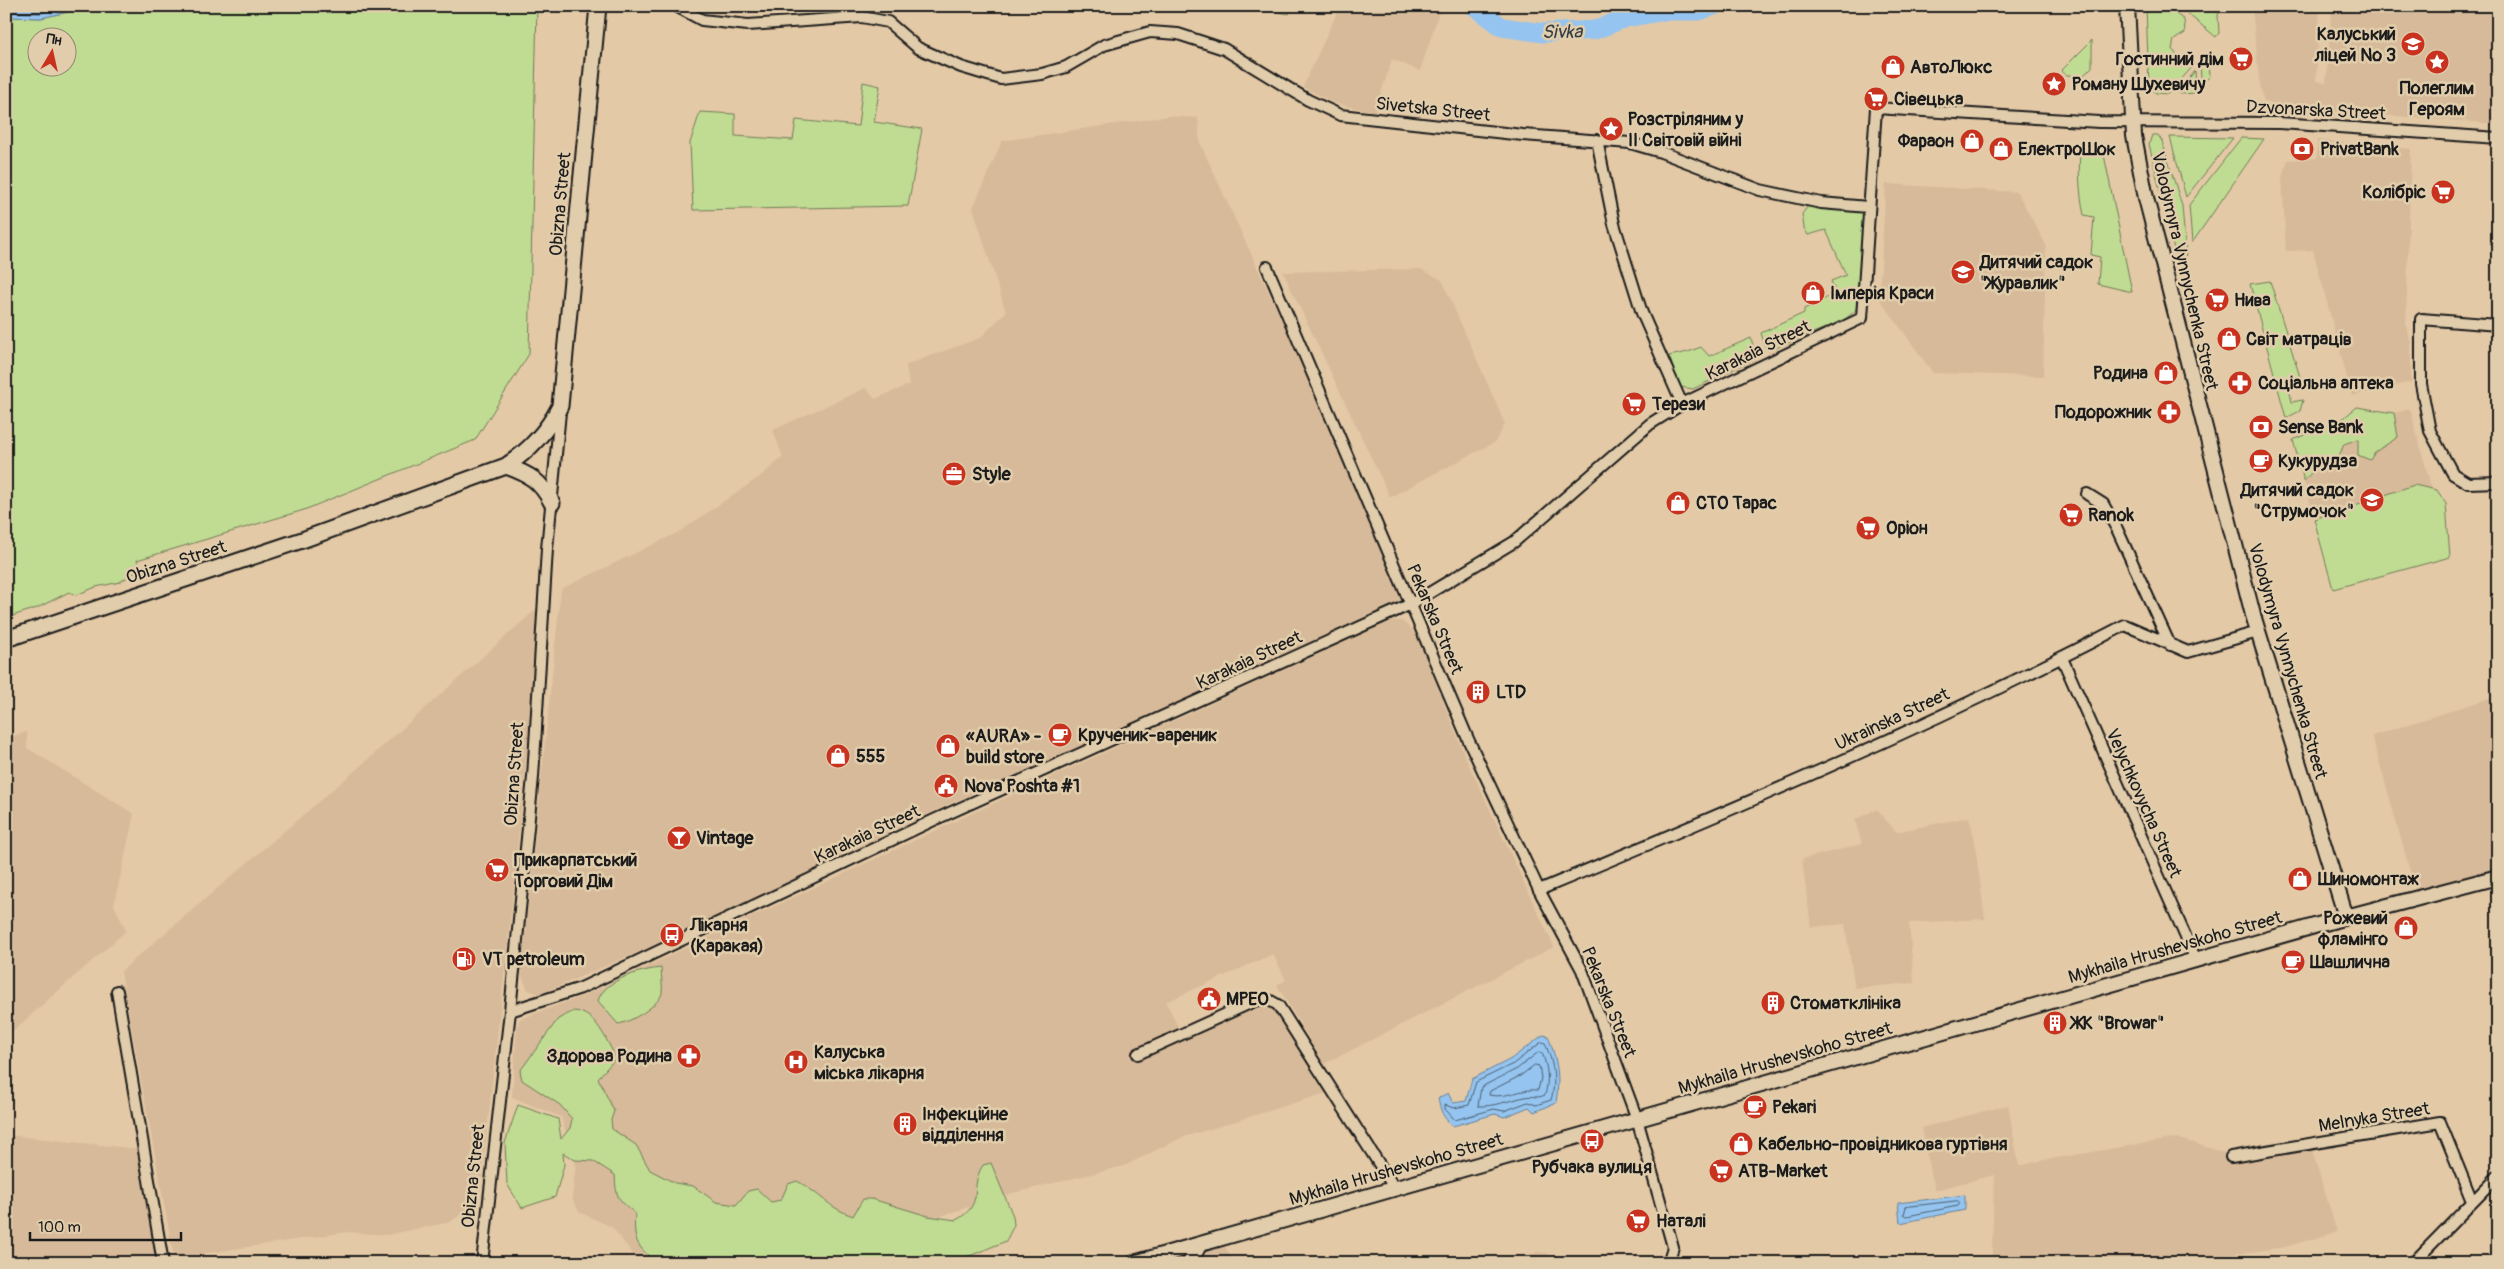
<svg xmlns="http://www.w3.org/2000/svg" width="2504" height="1269" viewBox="0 0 2504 1269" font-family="Pangolin,sans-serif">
	<rect width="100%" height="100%" fill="#e4c9a6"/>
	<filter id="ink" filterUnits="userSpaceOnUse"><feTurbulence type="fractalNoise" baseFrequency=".02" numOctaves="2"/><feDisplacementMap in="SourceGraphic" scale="10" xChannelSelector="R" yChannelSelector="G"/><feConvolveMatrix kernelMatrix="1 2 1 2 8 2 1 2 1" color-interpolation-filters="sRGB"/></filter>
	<g filter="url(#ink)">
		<path fill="#d7ba99" d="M1340,6H1441L1420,71L1392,59L1375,112L1334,103L1303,87Z
			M2252,6H2320L2316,81L2326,83L2332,6H2498V124L2283,107L2264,102L2259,79Z
			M1169,116L1198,118L1200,143L1316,395L1404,600L1184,701L936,810L667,940L540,994L528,990L521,974L561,589L679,532L761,476L783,457L773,430L866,388L875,399L909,385L906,365L980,338L1006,312L973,208L1002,141Z
			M2317,140L2411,149L2406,325L2411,343V382L2352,396L2313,250L2286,251L2282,177L2288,160L2317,158Z
			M1886,184L2017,192L2046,245L2043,376L1933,373L1879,298Z
			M1420,269L1442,280L1505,424L1495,442L1390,497L1283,272Z
			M2410,409L2450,557L2333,589L2293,440Z
			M541,605L511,913L479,1201L450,1222L387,1235L347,1232L174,1258L121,971L365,762Z
			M1391,621H1402L1416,633L1464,754L1554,947L1324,1064L1277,985L1286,980L1273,954L1166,1002L1184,1039L1261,1005L1272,1006L1277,1010L1326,1093L1181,1138L1124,1166L1009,1194L938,1217L920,1263H640L612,1227L579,1212L572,1198L576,1164L561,1117L512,1097L517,1027L520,1019L586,995L964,817Z
			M2497,696L2498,869L2416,892L2372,736Z
			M27,732V748L134,814L114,905L126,931L6,1037V738Z
			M1877,809L1896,832L1969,817L1974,837L1985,919L1909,923L1914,983L1855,988L1845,924L1811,927L1802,859L1862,844L1855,820Z
			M2008,1105L2019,1166L2044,1160L2177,1138L2225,1153L2228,1161L2312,1150L2337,1232L2285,1247L2214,1257L2215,1263H1974L1992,1256L1994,1175L1935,1190L1921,1128Z
			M6,1135L139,1149L158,1263H6Z
			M1224,1245L1235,1263H1199L1207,1250Z
			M1538,1252L1549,1254L1545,1263H1511Z"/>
		<path fill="#c0db92" stroke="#6e7c57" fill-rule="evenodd" d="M94,6H537L529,354L475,440L304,510L137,560L140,569L120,582L96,587L76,595L69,592L37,608L6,618V17L41,18ZM38,38H68V68H38Z
			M1264,6H1291L1289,14L1263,9Z
			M2146,6H2166L2184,20L2185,33L2174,40L2172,49L2179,58H2189L2195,64L2168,94L2156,93L2149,87Z
			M2178,6H2222L2218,15L2219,33L2216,37Z
			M2092,40V67L2083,76L2067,75L2061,71Z
			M2205,60L2209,63L2210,76L2206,80L2201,77L2200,64Z
			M2195,71L2196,89L2194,93L2181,94L2178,92Z
			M863,82L880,86L874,122L922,129L908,206L693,210L690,143L700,112L735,114V136L793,140L796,120L858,126Z
			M2152,135H2158L2162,141L2182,206L2186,255L2182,259L2176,258L2149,144Z
			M2170,137L2233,138L2186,197Z
			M2241,138L2264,139L2192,243L2189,205Z
			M2081,143L2102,145L2132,292L2098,284L2100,257L2091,255L2094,217L2084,215C2079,190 2078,168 2081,143Z
			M1808,206L1864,212L1856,310L1843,321L1770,350L1766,349L1761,333L1804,313V309L1836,293L1831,281L1846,275L1826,230L1808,235L1804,228L1802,214Z
			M2270,281L2301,380H2287L2292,402L2303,400L2300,411L2286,418L2250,284Z
			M1751,338L1756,358L1693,389L1680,387L1669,356L1688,352L1701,347L1709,356Z
			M2357,407L2394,413L2398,437L2375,452L2370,460L2358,455V439L2344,444L2338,459L2318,465L2304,481L2293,440L2340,421Z
			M2414,485L2437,490L2446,504L2450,557L2333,589L2314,519Z
			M661,968C661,976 663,985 662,993C660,1005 629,1023 618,1024L598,1001C604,979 641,970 661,968Z
			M574,1011C597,1013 606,1040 616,1058L598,1078L614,1111L611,1120L612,1129L636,1145L650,1170L675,1183L693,1186L716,1202L736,1205L748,1191L757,1189L771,1202L781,1200L788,1184L797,1181C820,1193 828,1208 853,1216L863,1199H872L928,1216L956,1220C986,1204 968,1188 983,1165L991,1163L1013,1216L1014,1225L1006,1241L972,1255L942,1263H922L913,1257L900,1263H657C636,1246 633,1240 635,1213C617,1199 616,1197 615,1175L593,1161L575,1160L563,1153L564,1165L555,1197L522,1208L507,1184L505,1143L518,1105L558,1119L561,1139L570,1128L572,1119L560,1105L522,1080L520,1071L558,1019Z"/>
		<path fill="#94c4ef" stroke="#64819b" d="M6,6H94L41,18L6,17Z
			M1543,1035L1548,1036C1558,1063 1560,1076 1556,1103L1534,1112L1529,1107L1504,1117L1495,1114L1453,1126C1443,1118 1440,1110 1438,1098L1448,1093L1453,1103L1466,1101L1472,1079L1511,1059Z
			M1965,1195V1210L1900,1223L1898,1203Z"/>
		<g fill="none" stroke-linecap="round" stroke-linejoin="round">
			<path stroke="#4c5f70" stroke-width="1" d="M6,12L40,13L70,6
				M1542,1042L1545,1043C1553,1062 1557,1080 1551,1100L1536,1105L1528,1102L1504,1111L1494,1109L1455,1120L1445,1109V1105L1454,1108L1469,1105L1476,1082L1513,1064Z
				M1539,1052L1542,1053C1548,1067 1549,1081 1545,1095C1537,1099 1533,1095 1525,1097C1510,1100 1493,1107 1478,1106L1481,1087L1517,1069Z
				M1535,1065L1539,1066L1541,1078L1538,1090C1521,1088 1506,1099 1489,1095L1490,1091L1520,1076Z
				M1958,1201L1960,1203L1958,1206L1907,1216L1904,1214L1906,1207Z"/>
			<path stroke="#94c4ef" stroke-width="19" d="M1474,6L1502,27L1543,33L1595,30L1626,18L1665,11H1699L1714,6"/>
			<defs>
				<path id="street" d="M676,6L702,20L748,25L862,17L888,22L918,48L961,67L1001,79L1042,74L1066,67L1104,45L1150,32L1178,34L1224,49L1308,100L1340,115L1523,135L1630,143L1661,152L1760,190L1821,203L1868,207
					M1597,140L1614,224L1642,313L1682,404
					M1267,267L1468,739L1539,890L1582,970L1637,1119L1673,1247L1668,1263
					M2498,325L2421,319V384L2430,431L2453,474L2468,483L2498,482
					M2087,494L2103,504L2117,529L2170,645
					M2062,658L2196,960
					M1539,890C1737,808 1935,724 2125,625L2188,652L2258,632
					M117,991L163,1263
					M510,1011L581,988L934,820L1411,604L1514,542L1650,424L1682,404L1862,318L1876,108L2099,122L2279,123L2498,138
					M1138,1054L1257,1000H1269L1278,1005L1395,1189
					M2231,1157L2440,1122L2472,1201
					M482,1263L510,1011L533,777L547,549L560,412
					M2413,1263L2498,1176"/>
				<path id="secondary" d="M2127,6L2134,136L2146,198L2253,615L2346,917
					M1134,1263L2346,917L2498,877
					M1190,1263L1199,1245"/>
				<path id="primary" d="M506,466C529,474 541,481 552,503
					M6,639L302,540L506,466C530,450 547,432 560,406L598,6"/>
			</defs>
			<use href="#street" stroke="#1c1c1c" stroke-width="14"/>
			<use href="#secondary" stroke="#1c1c1c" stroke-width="18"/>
			<use href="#primary" stroke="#1c1c1c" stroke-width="19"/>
			<use href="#street" stroke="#e1cdab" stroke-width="10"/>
			<use href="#secondary" stroke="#e1cdab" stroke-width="14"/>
			<use href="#primary" stroke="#e1cdab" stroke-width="15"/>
		</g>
	</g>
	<defs>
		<symbol id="school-disc" viewBox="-11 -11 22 22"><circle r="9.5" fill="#c8321e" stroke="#e1cdab"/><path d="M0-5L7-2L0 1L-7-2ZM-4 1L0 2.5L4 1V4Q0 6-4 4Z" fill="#fff"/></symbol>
		<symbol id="supermarket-disc" viewBox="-11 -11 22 22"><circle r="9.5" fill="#c8321e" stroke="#e1cdab"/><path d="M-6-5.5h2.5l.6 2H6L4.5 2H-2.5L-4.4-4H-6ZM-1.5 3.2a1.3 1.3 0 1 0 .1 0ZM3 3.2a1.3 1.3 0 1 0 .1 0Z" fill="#fff"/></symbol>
		<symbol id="sight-disc" viewBox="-11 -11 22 22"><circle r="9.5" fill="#c8321e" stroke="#e1cdab"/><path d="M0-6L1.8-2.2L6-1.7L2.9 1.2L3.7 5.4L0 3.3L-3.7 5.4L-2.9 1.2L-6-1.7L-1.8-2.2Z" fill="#fff"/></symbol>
		<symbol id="shop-disc" viewBox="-11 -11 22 22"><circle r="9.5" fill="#c8321e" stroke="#e1cdab"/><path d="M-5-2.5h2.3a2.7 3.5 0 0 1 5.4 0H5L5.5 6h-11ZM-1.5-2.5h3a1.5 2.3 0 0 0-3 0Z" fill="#fff"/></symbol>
		<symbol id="bank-disc" viewBox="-11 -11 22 22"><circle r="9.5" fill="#c8321e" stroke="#e1cdab"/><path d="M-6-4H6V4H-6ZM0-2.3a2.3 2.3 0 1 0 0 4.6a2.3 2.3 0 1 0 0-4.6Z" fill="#fff"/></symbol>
		<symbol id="pharmacy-disc" viewBox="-11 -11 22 22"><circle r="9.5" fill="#c8321e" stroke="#e1cdab"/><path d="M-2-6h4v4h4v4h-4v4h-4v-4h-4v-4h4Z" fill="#fff"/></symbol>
		<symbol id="cafe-disc" viewBox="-11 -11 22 22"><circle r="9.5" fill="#c8321e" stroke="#e1cdab"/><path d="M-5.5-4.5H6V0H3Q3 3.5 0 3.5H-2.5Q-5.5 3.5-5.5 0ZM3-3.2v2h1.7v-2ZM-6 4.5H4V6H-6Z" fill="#fff"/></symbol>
		<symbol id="office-disc" viewBox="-11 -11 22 22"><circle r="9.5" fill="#c8321e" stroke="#e1cdab"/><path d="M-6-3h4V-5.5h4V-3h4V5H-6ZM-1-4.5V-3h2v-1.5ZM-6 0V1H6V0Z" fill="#fff"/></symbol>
		<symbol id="building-disc" viewBox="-11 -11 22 22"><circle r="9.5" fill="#c8321e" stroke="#e1cdab"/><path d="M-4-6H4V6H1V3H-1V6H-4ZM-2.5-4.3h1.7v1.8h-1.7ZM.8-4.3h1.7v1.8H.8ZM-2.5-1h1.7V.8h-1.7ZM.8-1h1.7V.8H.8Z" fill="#fff"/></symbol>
		<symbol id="civic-disc" viewBox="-11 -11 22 22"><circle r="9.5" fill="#c8321e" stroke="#e1cdab"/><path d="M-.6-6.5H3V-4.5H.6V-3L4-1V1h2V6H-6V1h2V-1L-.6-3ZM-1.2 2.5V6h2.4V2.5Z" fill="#fff"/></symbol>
		<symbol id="bar-disc" viewBox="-11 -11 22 22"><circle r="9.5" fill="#c8321e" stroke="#e1cdab"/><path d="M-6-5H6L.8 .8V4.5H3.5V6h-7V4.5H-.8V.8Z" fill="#fff"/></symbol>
		<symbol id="bus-disc" viewBox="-11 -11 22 22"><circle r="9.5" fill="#c8321e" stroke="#e1cdab"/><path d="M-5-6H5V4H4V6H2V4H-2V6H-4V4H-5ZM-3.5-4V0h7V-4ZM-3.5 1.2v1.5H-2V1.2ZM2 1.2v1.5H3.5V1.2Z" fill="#fff"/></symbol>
		<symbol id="fuel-disc" viewBox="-11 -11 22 22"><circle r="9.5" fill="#c8321e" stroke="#e1cdab"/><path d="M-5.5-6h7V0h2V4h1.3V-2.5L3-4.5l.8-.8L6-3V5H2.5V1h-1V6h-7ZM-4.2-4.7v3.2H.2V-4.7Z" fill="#fff"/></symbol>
		<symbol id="hospital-disc" viewBox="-11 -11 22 22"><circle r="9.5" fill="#c8321e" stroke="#e1cdab"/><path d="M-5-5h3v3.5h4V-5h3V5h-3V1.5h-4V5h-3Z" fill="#fff"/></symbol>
	</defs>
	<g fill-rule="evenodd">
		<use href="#school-disc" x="2399" y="30" width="28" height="28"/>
		<use href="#supermarket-disc" x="2227" y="45" width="28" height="28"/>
		<use href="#sight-disc" x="2423" y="48" width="28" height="28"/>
		<use href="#shop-disc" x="1879" y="53" width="28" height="28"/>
		<use href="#sight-disc" x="2040" y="70" width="28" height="28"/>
		<use href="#supermarket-disc" x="1862" y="85" width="28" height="28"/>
		<use href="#sight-disc" x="1597" y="115" width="28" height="28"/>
		<use href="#shop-disc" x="1958" y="127" width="28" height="28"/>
		<use href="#shop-disc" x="1987" y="135" width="28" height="28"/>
		<use href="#bank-disc" x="2288" y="135" width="28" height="28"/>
		<use href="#supermarket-disc" x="2429" y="178" width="28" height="28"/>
		<use href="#school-disc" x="1949" y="258" width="28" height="28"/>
		<use href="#shop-disc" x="1799" y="279" width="28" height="28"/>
		<use href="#supermarket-disc" x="2203" y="286" width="28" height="28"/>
		<use href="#shop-disc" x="2215" y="325" width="28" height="28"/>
		<use href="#shop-disc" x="2152" y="359" width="28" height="28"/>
		<use href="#pharmacy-disc" x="2226" y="369" width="28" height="28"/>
		<use href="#supermarket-disc" x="1620" y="390" width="28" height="28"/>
		<use href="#pharmacy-disc" x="2155" y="398" width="28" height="28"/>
		<use href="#bank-disc" x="2247" y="413" width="28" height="28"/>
		<use href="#cafe-disc" x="2247" y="447" width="28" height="28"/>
		<use href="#office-disc" x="940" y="460" width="28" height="28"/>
		<use href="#school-disc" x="2358" y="486" width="28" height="28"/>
		<use href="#shop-disc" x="1664" y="489" width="28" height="28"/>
		<use href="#supermarket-disc" x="2057" y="501" width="28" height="28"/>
		<use href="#supermarket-disc" x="1854" y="514" width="28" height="28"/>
		<use href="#building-disc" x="1464" y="678" width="28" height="28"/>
		<use href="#cafe-disc" x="1046" y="721" width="28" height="28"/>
		<use href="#shop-disc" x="934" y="732" width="28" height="28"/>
		<use href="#shop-disc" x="824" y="742" width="28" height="28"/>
		<use href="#civic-disc" x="932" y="772" width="28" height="28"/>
		<use href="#bar-disc" x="665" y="824" width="28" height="28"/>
		<use href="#supermarket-disc" x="483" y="856" width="28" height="28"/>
		<use href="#shop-disc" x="2286" y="865" width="28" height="28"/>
		<use href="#shop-disc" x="2392" y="914" width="28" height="28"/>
		<use href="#bus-disc" x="658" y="921" width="28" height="28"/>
		<use href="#fuel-disc" x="450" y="945" width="28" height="28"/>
		<use href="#cafe-disc" x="2279" y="948" width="28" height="28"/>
		<use href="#civic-disc" x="1195" y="985" width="28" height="28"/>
		<use href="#building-disc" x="1759" y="989" width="28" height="28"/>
		<use href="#building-disc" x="2041" y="1009" width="28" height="28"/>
		<use href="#pharmacy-disc" x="675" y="1042" width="28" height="28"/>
		<use href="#hospital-disc" x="782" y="1048" width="28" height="28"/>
		<use href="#cafe-disc" x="1741" y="1093" width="28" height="28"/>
		<use href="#building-disc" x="891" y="1110" width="28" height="28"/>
		<use href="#bus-disc" x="1578" y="1127" width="28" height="28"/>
		<use href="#shop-disc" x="1727" y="1130" width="28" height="28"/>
		<use href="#supermarket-disc" x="1707" y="1157" width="28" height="28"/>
		<use href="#supermarket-disc" x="1624" y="1207" width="28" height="28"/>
	</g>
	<g text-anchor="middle" stroke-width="5" stroke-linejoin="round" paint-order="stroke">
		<g font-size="18" font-weight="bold" fill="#1c1c1c" stroke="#e1cdab" text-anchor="start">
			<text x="2396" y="40" text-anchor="end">Калуський<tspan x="2396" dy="21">ліцей № 3</tspan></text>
			<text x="2224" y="65" text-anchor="end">Гостинний дім</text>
			<text x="1910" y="73">АвтоЛюкс</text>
			<text x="2072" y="90">Роману Шухевичу</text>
			<text x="2437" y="94" text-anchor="middle">Полеглим<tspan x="2437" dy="21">Героям</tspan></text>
			<text x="1894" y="105">Сівецька</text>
			<text x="1628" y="125">Розстріляним у<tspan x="1628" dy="21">II Світовій війні</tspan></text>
			<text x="1954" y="147" text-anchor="end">Фараон</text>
			<text x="2018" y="155">ЕлектроШок</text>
			<text x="2320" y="155">PrivatBank</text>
			<text x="2426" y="198" text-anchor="end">Колібріс</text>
			<text x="1980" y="268">Дитячий садок<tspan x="1980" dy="21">"Журавлик"</tspan></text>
			<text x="1830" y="299">Імперія Краси</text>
			<text x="2234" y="306">Нива</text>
			<text x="2246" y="345">Світ матраців</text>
			<text x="2148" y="379" text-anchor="end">Родина</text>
			<text x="2258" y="389">Соціальна аптека</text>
			<text x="1652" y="410">Терези</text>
			<text x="2152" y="418" text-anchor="end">Подорожник</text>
			<text x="2278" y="433">Sense Bank</text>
			<text x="2278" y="467">Кукурудза</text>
			<text x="972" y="480">Style</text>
			<text x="2354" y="496" text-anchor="end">Дитячий садок<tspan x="2354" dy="21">"Струмочок"</tspan></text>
			<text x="1696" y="509">СТО Тарас</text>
			<text x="2088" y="521">Ranok</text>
			<text x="1886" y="534">Оріон</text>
			<text x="1496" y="698">LTD</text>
			<text x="1078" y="741">Крученик-вареник</text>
			<text x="966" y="742">«AURA» -<tspan x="966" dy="21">build store</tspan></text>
			<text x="856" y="762">555</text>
			<text x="964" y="792">Nova Poshta #1</text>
			<text x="696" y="844">Vintage</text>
			<text x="514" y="866">Прикарпатський<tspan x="514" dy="21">Торговий Дім</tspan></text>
			<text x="2318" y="885">Шиномонтаж</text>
			<text x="2388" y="924" text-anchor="end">Рожевий<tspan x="2388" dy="21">фламінго</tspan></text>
			<text x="690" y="931">Лікарня<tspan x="690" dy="21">(Каракая)</tspan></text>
			<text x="482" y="965">VT petroleum</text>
			<text x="2310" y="968">Шашлична</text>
			<text x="1226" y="1005">МРЕО</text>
			<text x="1790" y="1009">Стоматклініка</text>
			<text x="2072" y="1029">ЖК "Browar"</text>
			<text x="814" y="1058">Калуська<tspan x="814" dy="21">міська лікарня</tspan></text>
			<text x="672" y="1062" text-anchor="end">Здорова Родина</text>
			<text x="1772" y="1113">Pekari</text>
			<text x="922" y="1120">Інфекційне<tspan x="922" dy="21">відділення</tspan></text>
			<text x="1758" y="1150">Кабельно-провідникова гуртівня</text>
			<text x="1592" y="1173" text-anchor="middle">Рубчака вулиця</text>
			<text x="1738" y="1177">ATB-Market</text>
			<text x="1656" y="1227">Наталі</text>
		</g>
		<g font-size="18" fill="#1c1c1c" stroke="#e1cdab">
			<text transform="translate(1433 109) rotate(6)" y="6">Sivetska Street</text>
			<text transform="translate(2316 110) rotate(3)" y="6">Dzvonarska Street</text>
			<text transform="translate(560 204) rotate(-85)" y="6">Obizna Street</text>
			<text transform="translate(2185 271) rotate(77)" y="6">Volodymyra Vynnychenka Street</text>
			<text transform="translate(1758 350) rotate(-26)" y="6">Karakaia Street</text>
			<text transform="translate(176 562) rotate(-18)" y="6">Obizna Street</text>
			<text transform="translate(1435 619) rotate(67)" y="6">Pekarska Street</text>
			<text transform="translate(1249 660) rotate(-25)" y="6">Karakaia Street</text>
			<text transform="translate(2288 661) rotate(74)" y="6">Volodymyra Vynnychenka Street</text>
			<text transform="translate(1892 719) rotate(-25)" y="6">Ukrainska Street</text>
			<text transform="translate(514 774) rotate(-86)" y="6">Obizna Street</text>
			<text transform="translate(2144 803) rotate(66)" y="6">Velychkovycha Street</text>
			<text transform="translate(867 834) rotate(-25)" y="6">Karakaia Street</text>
			<text transform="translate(2175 947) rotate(-16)" y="6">Mykhaila Hrushevskoho Street</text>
			<text transform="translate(1609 1002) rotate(68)" y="6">Pekarska Street</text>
			<text transform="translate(1785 1058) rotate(-16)" y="6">Mykhaila Hrushevskoho Street</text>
			<text transform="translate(2374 1117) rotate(-9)" y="6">Melnyka Street</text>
			<text transform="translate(1396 1169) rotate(-16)" y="6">Mykhaila Hrushevskoho Street</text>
			<text transform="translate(473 1176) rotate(-84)" y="6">Obizna Street</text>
		</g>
		<g font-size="19" font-style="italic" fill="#343e46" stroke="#e1cdab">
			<text transform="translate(1562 31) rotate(-1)" y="7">Sivka</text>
		</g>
	</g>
	<rect width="2504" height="1269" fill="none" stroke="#e1cdab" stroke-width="25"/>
	<rect x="12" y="12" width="2479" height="1244" fill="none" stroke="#1c1c1c" stroke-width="2" filter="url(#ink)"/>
	<g transform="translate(52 52) rotate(9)"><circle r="24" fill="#e1cdab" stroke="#928672"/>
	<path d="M0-4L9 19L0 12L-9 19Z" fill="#c8321e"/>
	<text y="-8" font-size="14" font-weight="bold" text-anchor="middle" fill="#1c1c1c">Пн</text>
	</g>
	<path d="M30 1232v8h151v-8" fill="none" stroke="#1c1c1c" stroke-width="2.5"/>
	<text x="38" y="1232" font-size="15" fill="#1c1c1c" stroke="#e1cdab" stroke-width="4" paint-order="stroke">100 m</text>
</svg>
